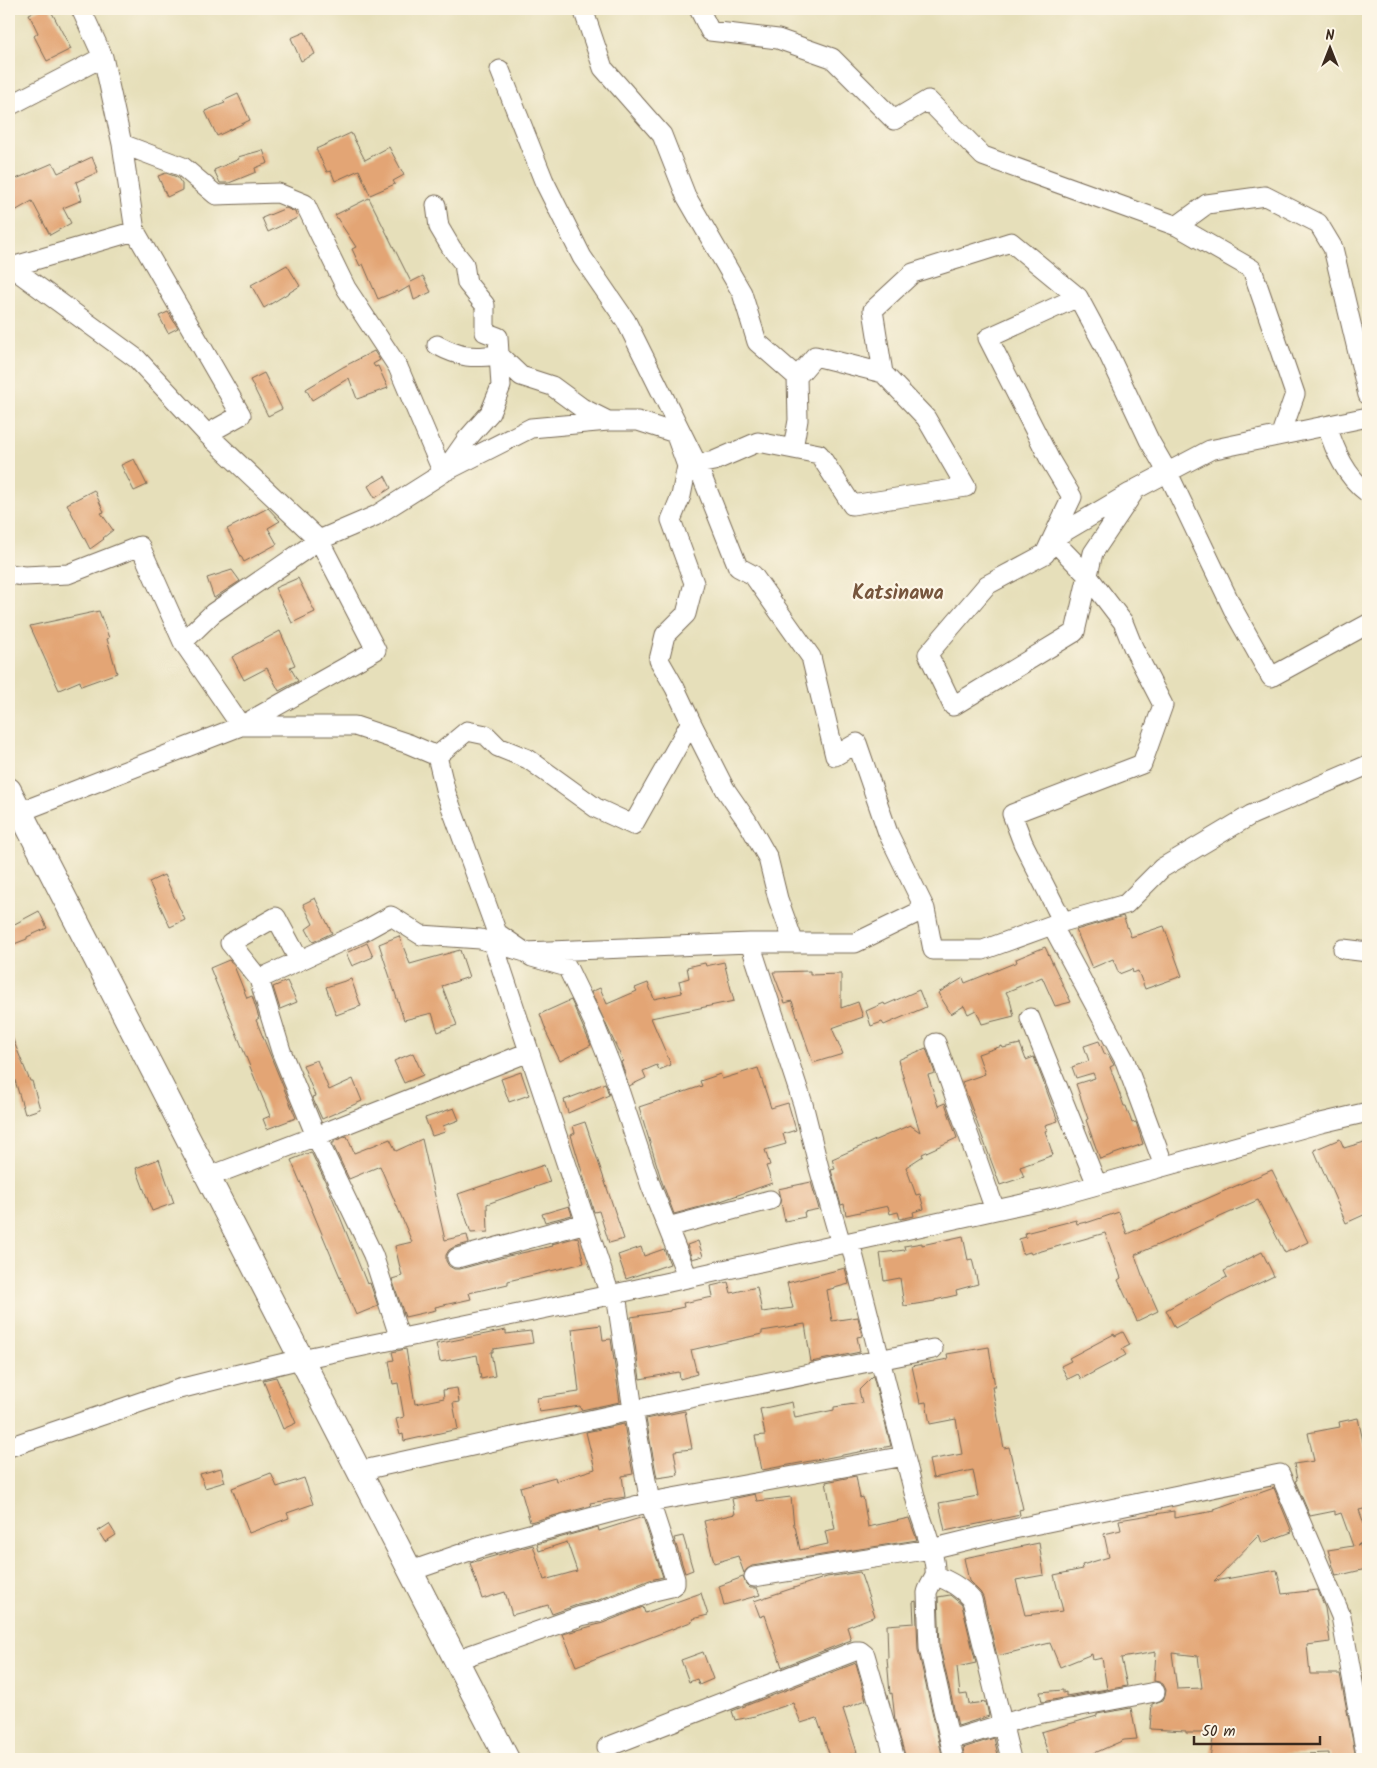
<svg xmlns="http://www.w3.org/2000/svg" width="1377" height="1768" viewBox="0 0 1377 1768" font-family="Kalam,sans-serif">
	<rect width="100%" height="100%" fill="#fcf5e5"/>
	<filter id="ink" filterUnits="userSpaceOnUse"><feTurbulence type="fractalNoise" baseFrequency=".02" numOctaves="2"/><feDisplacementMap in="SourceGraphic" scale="10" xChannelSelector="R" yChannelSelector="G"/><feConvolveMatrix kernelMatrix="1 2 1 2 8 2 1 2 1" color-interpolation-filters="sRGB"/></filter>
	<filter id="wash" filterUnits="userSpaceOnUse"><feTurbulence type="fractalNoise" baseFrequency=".0096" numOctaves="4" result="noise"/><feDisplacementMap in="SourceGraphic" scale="20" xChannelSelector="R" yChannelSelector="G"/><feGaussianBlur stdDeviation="1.12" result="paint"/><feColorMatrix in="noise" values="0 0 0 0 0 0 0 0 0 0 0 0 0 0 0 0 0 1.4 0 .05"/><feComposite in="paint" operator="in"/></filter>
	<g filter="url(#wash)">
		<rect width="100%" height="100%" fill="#e6dfba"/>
		<g id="blocks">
			<path fill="#e3a574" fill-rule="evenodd" d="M40,9H50L71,49L47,61L34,36L38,33L29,14Z
				M305,32L315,54L301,61L291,38Z
				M238,94L250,120L217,136L205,111L225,103L223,101Z
				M351,133L365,160L389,147L404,175L393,181L395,184L370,195L359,170L335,181L331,171L327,172L316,149Z
				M263,150L268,163L255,168L256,172L229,183H220L214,170L239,159L238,157Z
				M92,157L98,172L76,182L82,200L63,208L71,223L50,235L32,201L15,211L9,199V182L53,163L58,173Z
				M166,173L177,177L182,184V190L167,197L158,176Z
				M369,198L411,282L423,276L431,292L414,300L410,286L398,293L397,291L378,299L363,264L360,266L352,249L356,247L335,215Z
				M286,208L295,212L297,218L268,232L262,218Z
				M287,265L300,286L264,308L251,285Z
				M168,312L178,328L168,333L159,316Z
				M374,351L380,360L373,364L375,367L378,366L388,388L357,399L349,378L312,400L306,389L343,367Z
				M264,373L282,409L268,416L250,380Z
				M134,459L147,485L134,491L121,465Z
				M385,476L391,488L375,498L368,486Z
				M94,490L104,512L101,513L113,530L103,538L104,539L90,549L67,504Z
				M268,508L280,521L268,528L277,544L244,562L227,529Z
				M232,570L240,581L214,598L207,578Z
				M298,578L315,612L292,623L275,588Z
				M99,611L109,638L107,639L117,673L81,686L80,681L59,690L30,626Z
				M280,631L295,665L290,667L298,681L279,691L267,668L244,680L232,657Z
				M164,875L185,920L170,927L149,882Z
				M315,898L332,933L313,942L306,929L313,924L303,904Z
				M39,911L47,928L27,937V939L9,946V927Z
				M1123,916L1131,937L1164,926L1182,976L1145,989L1138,971L1133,973L1132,969L1119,974L1113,959L1092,968L1076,930Z
				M399,936L410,964L460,950L469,977L442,986L457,1025L438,1032L432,1013L404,1020L379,944Z
				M367,943L373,957L352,966L346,953Z
				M1045,947L1071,1002L1055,1006L1042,977L1006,992L1010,1000L1014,1016L982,1024L976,1010L968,1014L964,1006L951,1014L938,993L963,978L965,983L1017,962L1016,959Z
				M229,960L234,966L247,998L252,996L259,1018L256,1020L296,1118L267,1129L263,1119L270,1116L210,968Z
				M724,962L734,1001L651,1018L671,1065L659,1070L657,1065L643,1071L646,1078L629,1086L621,1062L623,1061L591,992L600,988L607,1004L637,991L635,988L648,983L654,999L682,993L679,981L689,978L687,967L705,963L706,966Z
				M810,971V975L841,974V1008L858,1002L863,1017L832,1028L843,1054L813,1063L792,1001L785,1003L773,972Z
				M351,979L361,1006L336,1015L326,987Z
				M287,981L297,1002L280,1009L273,987Z
				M919,990L926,1007L884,1025L882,1022L871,1026L866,1011L884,1003L885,1005Z
				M571,1000L591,1045L560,1061L545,1030H546L540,1014Z
				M9,1030L30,1081H32L40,1109L25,1114L13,1074L9,1075Z
				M1099,1041L1105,1055L1108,1054L1114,1065L1110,1067L1124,1106H1126L1132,1123L1136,1122L1143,1144L1100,1159L1086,1120L1088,1119L1076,1084L1095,1078L1093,1073L1076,1078L1072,1067L1089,1061L1084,1046Z
				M1020,1044L1026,1060L1034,1057L1058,1121L1045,1125L1047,1130L1045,1131L1053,1155L1020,1167L1024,1177L1000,1185L962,1082L985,1074L978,1054L1002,1046L1003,1048Z
				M926,1048L935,1073L928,1075L938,1106L945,1103L957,1138L922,1154L923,1156L906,1167L916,1195L920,1194L924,1209L913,1212L914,1216L900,1219L898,1212L890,1214L888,1206L846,1215L844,1204L841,1205L831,1170L835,1169L832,1159L910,1125L920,1132L898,1060Z
				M413,1053L423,1075L404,1083L394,1061Z
				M317,1060L329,1090L353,1079L362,1101L322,1119L312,1097L315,1096L303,1065Z
				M758,1068L771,1108L788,1103L796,1130L783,1134L786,1144L765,1150L770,1165L766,1166L772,1183L715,1203L674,1214L662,1182L639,1107L702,1086L700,1081L712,1077L720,1074L722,1079Z
				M521,1072L529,1095L509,1102L501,1079Z
				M605,1083L609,1095L568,1113L564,1100L588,1091V1090Z
				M454,1108L459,1120L443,1126L445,1132L432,1136L425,1118Z
				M585,1122L624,1239L609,1243L599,1211L594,1212L571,1135L575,1133L573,1126Z
				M347,1136L354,1153L390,1139L396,1151L422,1139L445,1240L467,1235L469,1243L454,1247L449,1250L446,1255V1261L449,1266L454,1269H460L508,1256L553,1246L552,1244L578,1237L584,1263L508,1281V1284L469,1293L471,1299L435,1307L436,1310L405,1317L392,1279L402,1276L395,1246L412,1242L380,1166L349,1179L332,1143H334V1141Z
				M1340,1139L1344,1148L1368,1141V1213L1346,1223L1314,1150Z
				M311,1152L328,1187L367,1284L370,1283L378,1306L356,1315L291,1160Z
				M159,1159L174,1203L152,1211L136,1168Z
				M544,1165L550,1182L487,1204L488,1232L471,1233L458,1194Z
				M1272,1170L1308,1242L1285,1253L1258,1200L1135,1255L1142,1275L1158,1311L1137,1321L1118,1280L1121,1278L1105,1233L1031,1254L1030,1252L1023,1254L1019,1239L1026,1237L1025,1233L1076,1220L1077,1224L1086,1222V1223L1119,1212L1127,1234Z
				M811,1182L819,1209L804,1212L805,1217L785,1221L778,1189Z
				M569,1206L572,1215L545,1222L542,1214Z
				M963,1236L968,1260L972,1259L978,1284L956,1290L957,1295L935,1300V1301L904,1306L900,1278L884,1281L880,1253L905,1250L904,1246L922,1243V1245Z
				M698,1241L703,1256L692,1259L687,1245Z
				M641,1247L644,1256L664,1249L670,1264L626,1279L618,1255Z
				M1262,1252L1274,1276L1227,1299L1175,1328L1166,1310L1227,1277L1224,1271Z
				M845,1268L849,1284L827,1290L832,1321L858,1317L862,1336L857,1337L860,1352L811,1362L805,1324L762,1331V1334L691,1350L697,1374L680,1379L679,1372L640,1379L631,1317L670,1311V1310L684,1307L683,1303L713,1297L711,1286L728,1282L731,1293L757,1287L762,1312L793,1308L787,1283Z
				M601,1325L603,1340L611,1339L620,1402L581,1410L580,1406L539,1412L537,1398L579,1392L572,1329Z
				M506,1330V1334L531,1331L533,1343L493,1349V1352H491L495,1376L481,1379L477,1355L440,1362L436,1344Z
				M1123,1332L1130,1345L1122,1349L1126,1355L1081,1379L1078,1374L1068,1379L1061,1366L1071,1361L1069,1358L1114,1334L1115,1336Z
				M989,1347L995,1387H992L1004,1448L1009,1447L1023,1509L1019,1510L1020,1515L945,1531L939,1503L978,1496L973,1470L933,1478L929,1460L962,1454L956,1419L930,1424L926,1402L920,1403L912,1366L948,1359L947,1354Z
				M406,1349L415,1404L444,1398L443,1390L457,1388L459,1402L453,1403L458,1429L404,1441L403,1434L400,1435L396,1419L404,1417L398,1383L393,1384L389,1361L394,1360L392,1352Z
				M873,1376L891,1446L762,1470L755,1436L765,1435L760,1409L792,1402L795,1418L834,1410V1407L862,1403L859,1390Z
				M276,1377L296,1423L283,1429L263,1380Z
				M685,1411L692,1449L674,1451L678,1475L657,1478L646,1419Z
				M1358,1418L1368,1464V1508L1359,1510L1368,1535V1541L1357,1545L1360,1544L1366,1569L1336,1576L1328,1550L1353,1546L1341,1513L1335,1515V1511L1310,1516L1295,1481L1297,1480L1294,1464L1314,1461L1308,1433L1340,1427L1339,1422Z
				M624,1424L633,1474L622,1476L625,1497L590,1503L591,1506L530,1522L520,1487L555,1477L556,1481L595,1469L586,1432Z
				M221,1468L225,1482L205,1488L200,1474Z
				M271,1473L277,1487L304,1478L313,1504L287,1513L289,1518L249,1533L232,1488Z
				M856,1476L860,1498L863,1497L868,1527L909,1518L917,1540L752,1566L747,1569L744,1573L738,1556L714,1563L704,1521L735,1514L732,1499L755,1494L757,1501L791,1497L794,1526H795L800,1550L828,1544L825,1531L835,1529L826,1482Z
				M1274,1488L1292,1532L1262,1543L1259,1535L1214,1581L1277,1570L1282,1594L1318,1590L1325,1608L1330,1642L1307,1645L1310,1674H1340L1356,1758L1346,1759L1329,1758V1753L1275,1755V1759L1210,1758L1214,1733H1186V1731L1150,1729L1152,1704L1163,1700L1165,1696L1166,1690L1163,1684L1159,1682L1154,1681L1156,1652L1121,1658L1127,1686L1042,1702L1040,1692L1063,1690V1693L1066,1692V1696L1107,1689L1102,1658L1093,1660L1092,1654L1060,1667L1050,1643L997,1656L983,1597L980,1592L969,1581L964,1558L1039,1543L1044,1575L1016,1580L1025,1615L1063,1611L1054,1575L1083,1569L1082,1565L1109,1557L1104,1534L1121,1530L1119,1520L1174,1511V1518L1215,1511L1214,1509ZM1172,1653L1198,1656L1202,1688L1177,1689Z
				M643,1517L663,1577L650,1580L596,1601L577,1605L552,1614L548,1605L512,1615L505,1592L482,1599L470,1563L533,1545L544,1580L577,1571L567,1542L539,1551L537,1544L598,1527L599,1531Z
				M109,1524L116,1535L105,1542L98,1531Z
				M683,1536L693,1570L685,1573L674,1538Z
				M860,1572L875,1616L847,1627L851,1640L782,1667L765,1615L760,1617L754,1601L827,1577Z
				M743,1577L746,1584L750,1588H757L760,1595L724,1605L719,1586Z
				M701,1593L708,1615L692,1619L693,1621L576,1666L563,1634L603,1623L643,1607L645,1613Z
				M950,1595L962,1605L976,1663L957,1667L960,1695L967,1694L969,1704L986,1702L989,1716L958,1726L940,1647L938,1597Z
				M916,1601L918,1650L943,1759H906L895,1720L892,1693L890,1694L887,1658H888L887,1625L914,1623L913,1602Z
				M703,1652L713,1679L699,1685L697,1679L689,1682L681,1660Z
				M856,1663L866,1700L843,1709L857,1752L837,1759H831L817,1718L801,1723L793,1703L755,1716L735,1720L732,1711Z
				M1363,1673H1368V1704Z
				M1131,1708L1137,1739L1124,1740L1081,1759H1050L1041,1732L1097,1716V1714Z
				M994,1738L999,1759H965L963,1748Z"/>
		</g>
	</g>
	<g filter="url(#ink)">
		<use href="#blocks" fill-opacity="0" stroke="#776955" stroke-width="1"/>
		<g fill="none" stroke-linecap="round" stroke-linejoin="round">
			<defs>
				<path id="minor" d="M583,9L603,68L662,135L686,196L742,293L757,342L797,377
					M699,9L710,31L778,39L832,58L894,120L928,100L983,156L1177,226L1252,269L1295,394L1281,434
					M9,106L103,57L81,9
					M436,205L439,227L452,249L464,264L467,283L485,305V332L498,337L501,386L490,413L467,439L443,473
					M1177,226L1207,204L1265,196L1318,223L1333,248L1368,395
					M135,231L241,415L207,434
					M9,264L11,267L135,231L122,144L103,57
					M9,269L11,267L137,359L207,434L319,540L375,516L443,473L398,367L346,288L305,204L278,193L216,195L183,167L122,144
					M1078,297L988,338L1050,460L1072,497L1045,554L987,585L928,654L953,706L1075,632L1093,553L1136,489L1210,450L1368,417
					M437,345C461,358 472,358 499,355L521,376L552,386L582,408L608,421H638L675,433L687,466L681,496L671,520L694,583L686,614L665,635L659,660L675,688L691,722
					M883,373L873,310L913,273L1011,242L1078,297L1107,351L1149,440L1168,473L1234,611L1271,677L1368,624
					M1327,426C1335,451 1346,477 1368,493
					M687,466L714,461L758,442L819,454L852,505L966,487L926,418L883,373L815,356L797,377L798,420L793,449
					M446,471L531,428L608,421
					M9,574L24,576L68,574L140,546L183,642L213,613L319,540L376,650L241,726H355L409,744L437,756
					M437,756L467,731L486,735L498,747L528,759L596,808L633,825L691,722L725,789L747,821L768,858L778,899L794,943H855L925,909L888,833L857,743L835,756L811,657L753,575L738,567L697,464L626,321L582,257L544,181L500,70
					M437,756L446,793L497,933L532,957L567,967L594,1023L611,1066L651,1186L688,1278
					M20,812L241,726L183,642
					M925,909L933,950H983L1052,925L1126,904L1162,868L1251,815L1368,765
					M1063,922L1023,843L1012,814L1142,764L1163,705L1133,647L1123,622L1087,575L1052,539L1130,493
					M1052,925L1125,1061L1164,1166
					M493,943L610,1295
					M794,943H750L803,1104L819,1168L841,1244
					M1343,949L1368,952
					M299,960L276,917L230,943L259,979L362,932L391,916L421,935L480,939L525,952L750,943
					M1030,1018L1097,1185
					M936,1043L995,1210
					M208,1177L316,1136L281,1051L259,979
					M668,1227L770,1200
					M850,1242L918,1508C923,1524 937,1559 935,1575C934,1580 928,1587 927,1593L929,1648L954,1759
					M457,1258L586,1223
					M400,1339L373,1255L316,1136L529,1052
					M9,1447L179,1389L239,1374L301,1359L610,1295L1050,1198L1321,1123L1368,1112
					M359,1471L680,1400L933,1349
					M411,1571L481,1547L650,1502L905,1456
					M935,1575C951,1582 961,1587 972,1600L1011,1759
					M754,1577L931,1549L1009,1530L1280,1474L1341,1616L1365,1749L1368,1758
					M456,1660L581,1616L599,1612L654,1591L671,1587L675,1584V1579L650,1502L633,1410L616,1294
					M950,1740L1033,1715L1155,1692
					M607,1747L855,1651H860L865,1655L895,1759"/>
				<path id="major" d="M9,790L507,1759"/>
			</defs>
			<use href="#minor" stroke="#776955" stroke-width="21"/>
			<use href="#major" stroke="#776955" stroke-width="26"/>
			<use href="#minor" stroke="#fff" stroke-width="19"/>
			<use href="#major" stroke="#fff" stroke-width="24"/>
		</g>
	</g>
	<g text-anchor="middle" stroke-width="4.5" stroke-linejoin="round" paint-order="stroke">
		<g font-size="20" font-weight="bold" fill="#76553c" stroke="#fcf5e5">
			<text x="898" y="599">Katsinawa</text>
		</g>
	</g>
	<rect width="1377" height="1768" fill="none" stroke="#fcf5e5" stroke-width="30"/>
	<g transform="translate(1330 48)" stroke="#fcf5e5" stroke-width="4" paint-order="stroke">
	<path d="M0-4L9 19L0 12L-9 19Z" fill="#3b2a1e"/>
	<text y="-8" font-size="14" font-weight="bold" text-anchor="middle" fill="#3b2a1e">N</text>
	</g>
	<path d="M1194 1736v8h126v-8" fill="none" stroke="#3b2a1e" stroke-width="2.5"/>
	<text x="1202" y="1736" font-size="15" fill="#3b2a1e" stroke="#fcf5e5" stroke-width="4" paint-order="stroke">50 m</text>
</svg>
